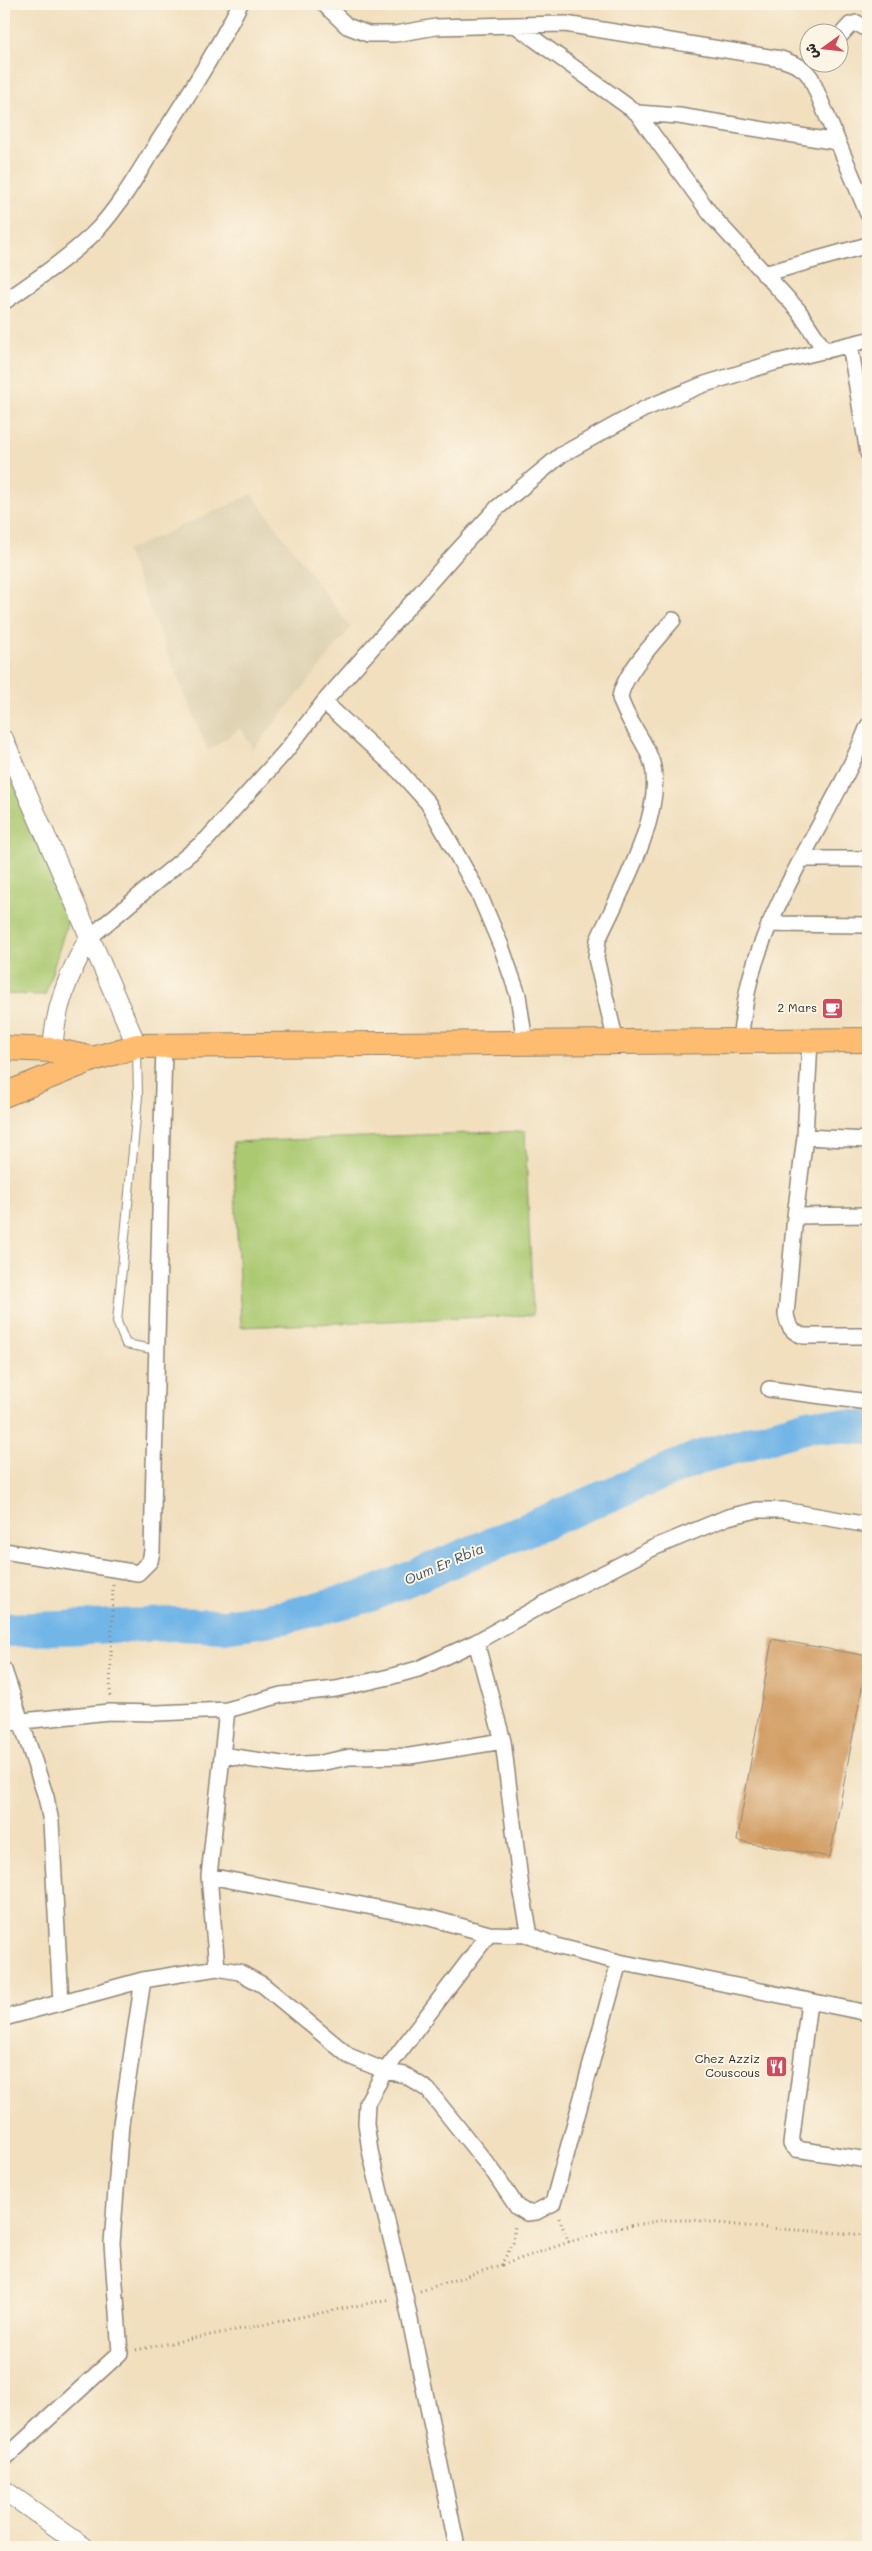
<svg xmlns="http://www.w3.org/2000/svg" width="872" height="2551" viewBox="0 0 872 2551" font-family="Mali,'Playpen Sans Arabic',sans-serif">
	<rect width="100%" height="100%" fill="#fcf5e5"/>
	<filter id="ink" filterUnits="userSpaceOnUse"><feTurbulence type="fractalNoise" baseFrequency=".02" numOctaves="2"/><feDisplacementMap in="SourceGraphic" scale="10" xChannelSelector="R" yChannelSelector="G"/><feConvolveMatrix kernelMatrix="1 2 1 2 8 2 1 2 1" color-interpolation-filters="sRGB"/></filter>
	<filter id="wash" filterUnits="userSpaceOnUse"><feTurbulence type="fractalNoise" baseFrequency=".0096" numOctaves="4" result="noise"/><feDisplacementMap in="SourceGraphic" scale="20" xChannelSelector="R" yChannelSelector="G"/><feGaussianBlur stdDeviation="1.12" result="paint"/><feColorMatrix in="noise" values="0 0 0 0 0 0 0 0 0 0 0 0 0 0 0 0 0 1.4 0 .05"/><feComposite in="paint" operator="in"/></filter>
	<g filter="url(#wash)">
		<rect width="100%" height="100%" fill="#f1dfbe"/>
		<path fill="#dfd3b4" d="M252,494L351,628L253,750L241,728L208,751L126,551Z"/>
		<path fill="#aac971" stroke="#6a7a4e" d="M4,761L69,917L45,995L4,994Z
			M525,1131L533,1315L241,1327L233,1142Z"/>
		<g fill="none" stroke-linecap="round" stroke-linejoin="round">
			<path stroke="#72b6e8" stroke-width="34" d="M4,1630L175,1624L225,1626L285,1617L370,1595L700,1457L811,1425L868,1428"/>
		</g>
		<g id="blocks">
			<path fill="#d09a5e" d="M772,1639L868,1656L830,1857L737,1841Z"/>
		</g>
	</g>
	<g filter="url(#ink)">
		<use href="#blocks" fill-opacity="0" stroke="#8e8574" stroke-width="1"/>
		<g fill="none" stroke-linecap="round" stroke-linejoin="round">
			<defs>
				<path id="service" d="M137,1048L138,1096L117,1322L126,1344L157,1350"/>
				<path id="minor" d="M324,4L347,26L368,34H395L436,27L515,25
					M840,36L850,25L857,23L868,30
					M637,113L679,116L837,142
					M764,274L868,245
					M4,302C34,281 73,255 98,229C120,205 137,175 154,148C185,101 215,54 240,4
					M850,345L868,453
					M825,351L798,310L712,216L637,113L515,25L565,24L781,59C794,64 803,66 811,78L868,214
					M324,702L400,772L428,803L479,894L501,946L518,995L525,1043
					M801,859H868
					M769,924L868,925
					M89,938L207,839L285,752L324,702L453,556L497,508L561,455L644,409L702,385L773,363L868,340
					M740,1040C743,1019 745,997 751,976C776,887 834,812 868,726
					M810,1040L805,1137L795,1216L786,1314C788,1326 791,1332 804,1336H868
					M616,1042L596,958L598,940C619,894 666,812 652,763C645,739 627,722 620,698C623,674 657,639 673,620
					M805,1137L868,1140
					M795,1216L868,1215
					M769,1389L868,1402
					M4,1551L138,1573L150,1561L152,1551L164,1045
					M476,1642L503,1741L521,1888L530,1935
					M4,1670L46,1797L51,1822L61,2003
					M4,1723L109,1712L157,1713L227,1710L281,1695L336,1689L389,1677L418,1669L476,1642L549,1601L653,1548L728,1517L757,1510H783L868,1525
					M222,1755L288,1765L320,1763L350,1757L410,1756L503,1741
					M209,1876L430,1918L489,1934L530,1935L556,1946L619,1962L868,2013
					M217,1968L209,1876L227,1710
					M809,2002L791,2144L796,2149L868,2160
					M4,2018L143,1980L217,1968L239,1972L263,1985L349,2056L385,2071L405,2075L428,2090L495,2174L517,2207L527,2213L536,2212L553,2203L619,1962
					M4,2459L120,2353L112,2243L121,2124L143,1980
					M457,2547L405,2296L370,2151L366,2123L367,2103L385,2071L489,1934"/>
				<path id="tertiary" d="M4,740L137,1046
					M53,1050C54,1009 69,973 89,938
					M4,2490L84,2547"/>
				<path id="primary" d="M4,1048L53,1050L93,1059
					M4,1095L93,1059L137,1046L868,1040"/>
			</defs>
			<use href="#service" stroke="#8e8574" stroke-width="10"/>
			<use href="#minor" stroke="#8e8574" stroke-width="18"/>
			<use href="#tertiary" stroke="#8e8574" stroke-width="21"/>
			<use href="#primary" stroke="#8e8574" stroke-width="26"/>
			<path stroke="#8e8574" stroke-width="3" stroke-dasharray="1 4" stroke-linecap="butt" d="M110,1696L113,1585
				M559,2218L569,2242L618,2228L663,2220H693L753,2227L868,2235
				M502,2265L569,2242
				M420,2291L501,2265L513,2243L515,2225
				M136,2350L390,2299"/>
			<use href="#service" stroke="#fff" stroke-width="8"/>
			<use href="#minor" stroke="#fff" stroke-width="15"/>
			<use href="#tertiary" stroke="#fff" stroke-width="19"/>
			<use href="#primary" stroke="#febc70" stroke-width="24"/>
		</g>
	</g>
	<defs>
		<symbol id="cafe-square" viewBox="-11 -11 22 22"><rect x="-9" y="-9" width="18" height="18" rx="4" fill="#d1495b" stroke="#fcf5e5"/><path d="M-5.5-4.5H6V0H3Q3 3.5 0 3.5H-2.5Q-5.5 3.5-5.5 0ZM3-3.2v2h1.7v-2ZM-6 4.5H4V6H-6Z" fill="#fff"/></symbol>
		<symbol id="restaurant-square" viewBox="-11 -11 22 22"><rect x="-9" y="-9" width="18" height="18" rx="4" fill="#d1495b" stroke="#fcf5e5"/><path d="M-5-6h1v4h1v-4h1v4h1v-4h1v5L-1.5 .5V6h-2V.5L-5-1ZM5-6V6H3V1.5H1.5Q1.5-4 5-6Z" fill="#fff"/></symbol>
	</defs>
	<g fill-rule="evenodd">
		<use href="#cafe-square" x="820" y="996" width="25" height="25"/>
		<use href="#restaurant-square" x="764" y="2054" width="25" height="25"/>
	</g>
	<g text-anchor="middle" stroke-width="4" stroke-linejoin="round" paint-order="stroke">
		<g font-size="12" fill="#2b2b2b" stroke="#fcf5e5" text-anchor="end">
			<text x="817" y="1012">2 Mars</text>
			<text x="760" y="2063">Chez Azziz<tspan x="760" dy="14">Couscous</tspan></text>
		</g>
		<g font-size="14" font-style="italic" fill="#405564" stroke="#fcf5e5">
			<text transform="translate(444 1564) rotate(-23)" y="5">Oum Er Rbia</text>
		</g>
	</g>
	<rect width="872" height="2551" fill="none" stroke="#fcf5e5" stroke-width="20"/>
	<g transform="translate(824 48) rotate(255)"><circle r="24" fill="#fcf5e5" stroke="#a8a49b"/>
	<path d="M0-4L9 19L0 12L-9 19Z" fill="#d1495b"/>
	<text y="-8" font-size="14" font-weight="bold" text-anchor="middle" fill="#2b2b2b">ش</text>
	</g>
</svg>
